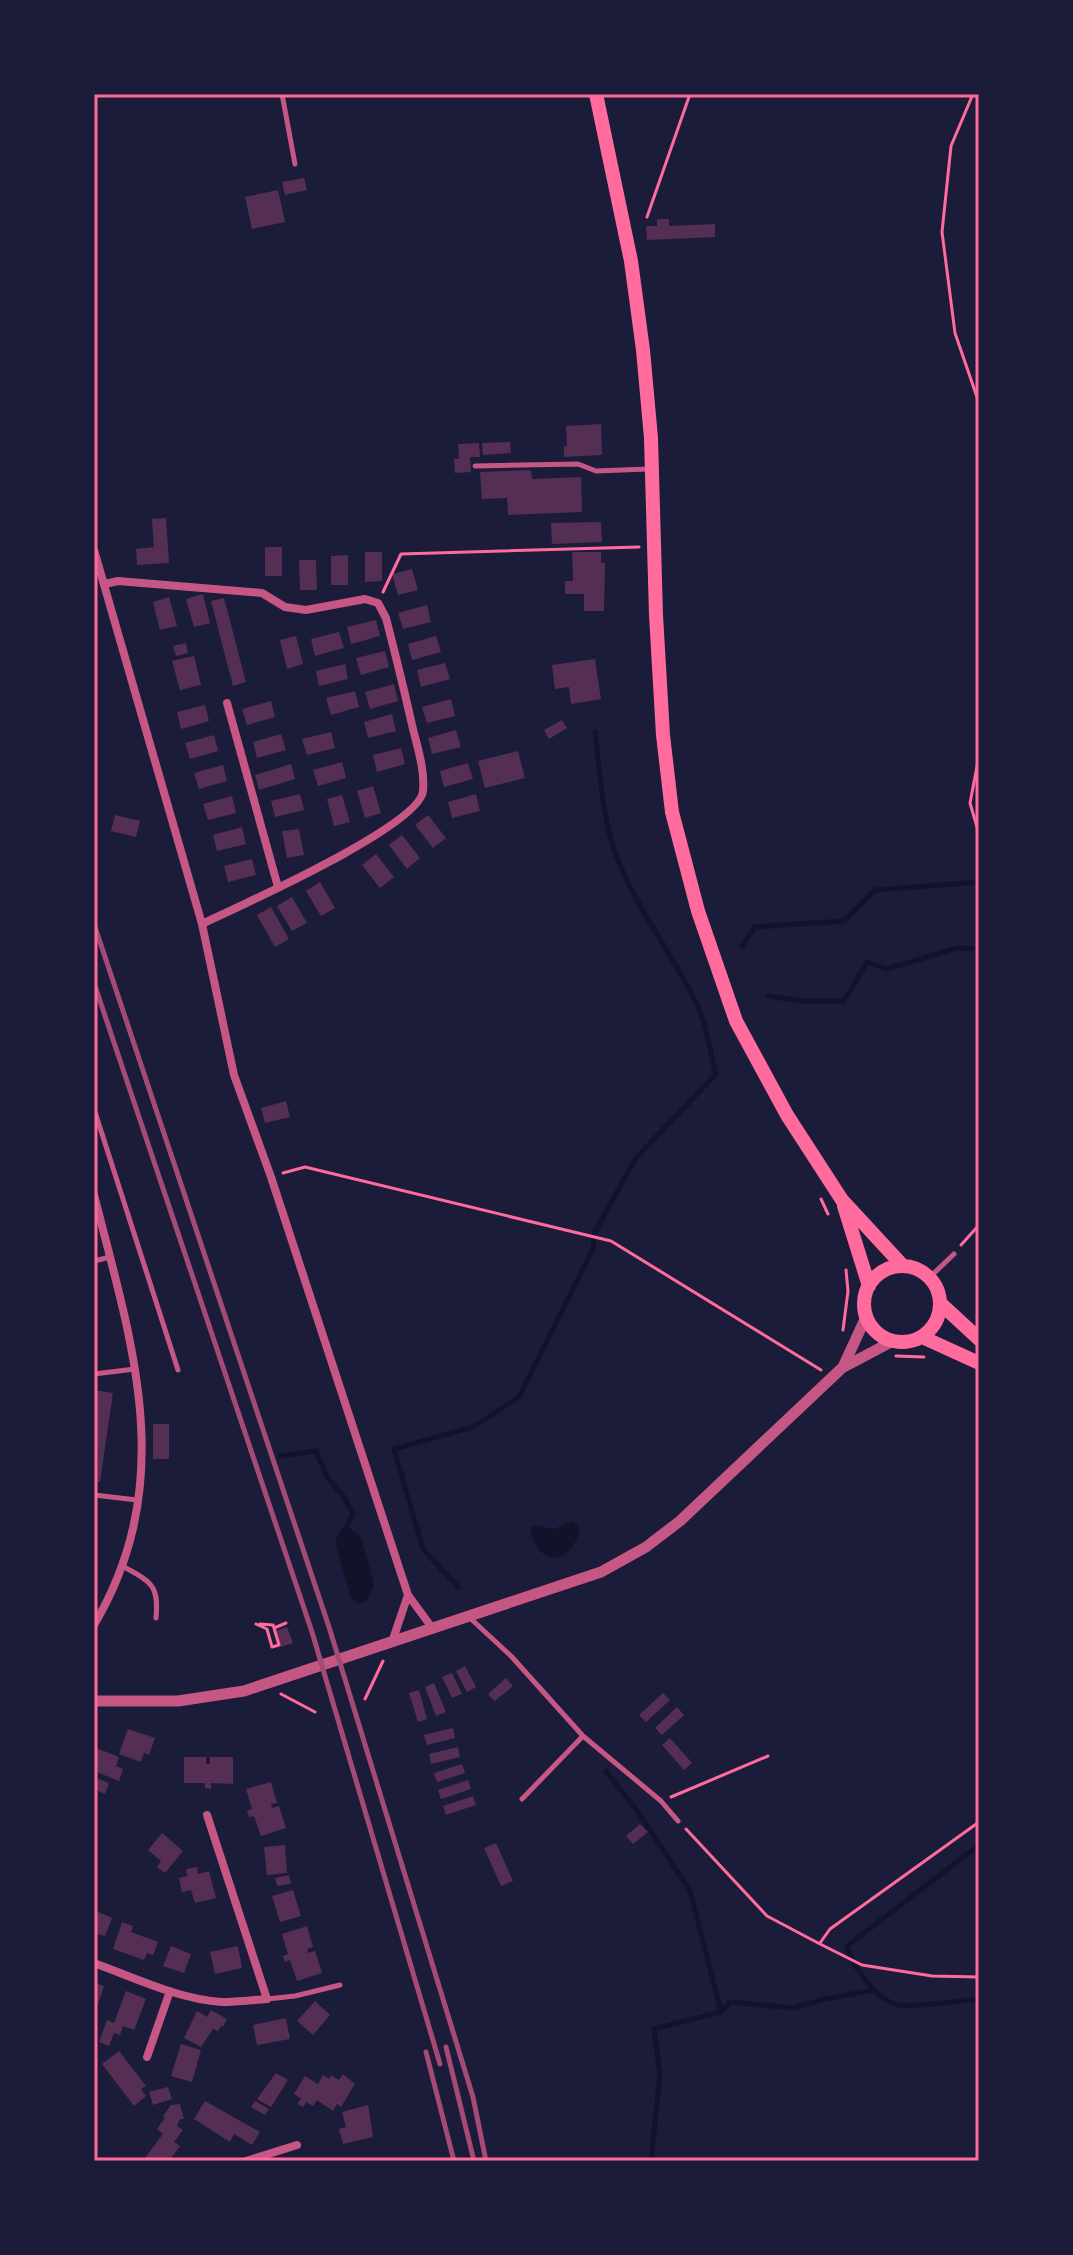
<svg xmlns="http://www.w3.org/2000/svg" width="1073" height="2255" viewBox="0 0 1073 2255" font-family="'Playfair Display',serif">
	<rect width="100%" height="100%" fill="#1b1b3a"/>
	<path fill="#12122b" d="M573,1521L580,1530C569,1567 538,1567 530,1529L534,1525L554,1529Z
		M349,1528L361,1537L374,1585L367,1601L358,1604L351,1598L335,1542L341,1529Z"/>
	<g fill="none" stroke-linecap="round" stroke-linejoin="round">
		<path stroke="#12122b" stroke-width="5" d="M742,946L755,927L844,921L875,890L979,882
			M768,996L801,1001H844L867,962L887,969L957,948L979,949
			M595,1232L635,1159L716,1074C710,1053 707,1029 699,1009C675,955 635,909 615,852C602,814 600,772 595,732
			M281,1456L316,1451L327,1477L344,1497L353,1514L346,1528
			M458,1587L423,1549L394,1449L473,1427L519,1397L594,1247L593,1239
			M606,1771L640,1815L690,1891L721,2012
			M979,1845L847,1946C853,1967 876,2000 898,2005C909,2008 964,2000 979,1999
			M651,2161L660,2074L654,2029L721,2012L730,2002L793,2008L825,1999L874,1990"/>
	</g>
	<path fill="#542f53" d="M304,178L307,190L285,195L282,182Z
		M278,190L285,222L252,229L245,197Z
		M657,219H669V226L715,224V237L647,240L646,226H657Z
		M601,424L602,455L564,457V447L567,446L566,426Z
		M510,442L511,453L483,455L482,443Z
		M479,443L480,457H470L471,472L455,473L454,459H459L458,444Z
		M531,470L532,479L581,477L582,512L508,515L507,498L482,499L480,472Z
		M166,518L169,563L137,565L136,549L154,547L152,519Z
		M601,522L602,542L552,544L551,523Z
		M265,547H282V576H265Z
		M365,552H382V581L365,582Z
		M572,552H601V563H605L604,611H584V594H565V581H573Z
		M348,555V585H331V556Z
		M299,560H316L317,590H300Z
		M412,569L418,590L398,595L392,574Z
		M203,594L210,623L194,627L186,599Z
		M169,597L177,626L160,630L153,602Z
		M224,598L246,682L233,686L211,601Z
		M427,605L431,622L403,629L398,613Z
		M376,620L380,636L351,644L347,627Z
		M339,632L344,648L315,656L311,639Z
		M296,636L303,664L287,669L280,640Z
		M436,636L441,652L412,660L408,644Z
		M186,643L188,653L176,656L173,646Z
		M385,651L389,667L361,675L356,658Z
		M194,656L201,685L180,690L172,661Z
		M595,659L601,699L571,704L569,687L555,689L552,665Z
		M445,663L450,679L421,687L417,670Z
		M345,664L348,679L319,686L316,671Z
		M394,684L398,701L370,709L365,692Z
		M355,691L359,707L331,715L326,698Z
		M451,699L455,716L427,723L422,707Z
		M271,701L275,717L247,725L242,709Z
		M205,705L209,721L181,729L177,712Z
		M392,714L396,731L368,738L364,722Z
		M562,720L567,728L549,739L544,730Z
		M456,730L461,747L432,754L428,738Z
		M331,732L335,748L307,755L302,739Z
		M281,734L286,750L257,758L253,742Z
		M214,735L218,751L190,759L185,743Z
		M401,748L405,764L377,772L373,755Z
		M518,751L525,778L485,788L478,761Z
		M342,762L346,778L318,786L313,770Z
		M468,763L473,779L444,787L440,771Z
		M291,764L295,779L259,790L255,775Z
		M223,765L227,781L199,789L194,773Z
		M373,786L381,813L365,818L357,791Z
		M300,794L304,810L275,817L271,801Z
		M476,794L480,811L452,818L448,802Z
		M342,795L350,822L334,826L327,799Z
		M232,796L236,813L208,820L203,804Z
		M115,815L140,821L136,837L111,831Z
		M428,815L446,838L433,848L415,825Z
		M242,827L246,844L217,851L213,835Z
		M299,829L304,855L287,858L282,831Z
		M402,835L420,858L407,869L389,845Z
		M376,854L394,877L380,888L362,865Z
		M252,859L256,875L228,882L224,866Z
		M320,882L335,908L321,916L306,891Z
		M292,897L307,923L292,931L277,906Z
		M271,907L289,939L275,947L257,915Z
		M286,1101L290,1117L265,1123L261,1108Z
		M94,1390L113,1393L100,1482L94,1481Z
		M153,1424H169V1459H153Z
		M287,1627L293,1643L281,1647L275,1631Z
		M465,1666L476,1687L467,1692L456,1671Z
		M452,1673L462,1694L452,1698L442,1677Z
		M506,1678L513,1686L495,1701L488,1694Z
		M434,1683L446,1712L436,1716L425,1687Z
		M419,1690L427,1719L418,1722L409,1693Z
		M663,1693L670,1700L646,1722L639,1715Z
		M677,1707L684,1715L662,1735L655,1728Z
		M453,1728L455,1738L427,1745L424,1735Z
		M128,1729L155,1738L149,1755L144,1753L141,1762L119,1754Z
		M670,1738L692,1763L684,1770L662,1745Z
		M94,1747L119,1757L116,1766L123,1769L119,1781L94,1771Z
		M458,1747L460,1757L431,1764L429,1754Z
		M184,1757H206V1764H210V1757H233V1784L211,1783V1789L205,1788V1783H184Z
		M462,1764L465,1773L437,1782L434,1773Z
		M94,1777L109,1783L105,1794L94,1789Z
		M468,1780L471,1789L441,1799L438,1790Z
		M271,1782L277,1803L271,1804L272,1808L279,1806L286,1828L261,1836L254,1816L249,1817L247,1811L252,1809L246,1789Z
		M473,1796L476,1805L446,1815L443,1806Z
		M640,1824L648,1832L633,1844L626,1836Z
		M162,1833L183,1851L165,1873L157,1867L161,1861L148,1850Z
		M496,1843L513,1881L501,1886L484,1848Z
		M285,1845L287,1873L267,1875L264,1847Z
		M197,1867L198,1874L209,1871L216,1898L195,1903L191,1890L182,1892L179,1878L187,1876L186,1869Z
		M289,1875L291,1884L277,1886L275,1878Z
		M293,1890L301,1916L280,1922L272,1896Z
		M94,1910L112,1918L105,1936L98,1934L94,1944Z
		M122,1922L133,1926L131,1932L158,1942L153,1955L147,1953L144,1960L113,1949Z
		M307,1926L313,1947L307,1949L308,1953L315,1951L322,1973L297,1981L290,1960L285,1962L283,1956L288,1954L282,1934Z
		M171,1946L191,1954L184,1973L163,1966Z
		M238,1946L242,1968L215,1974L210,1952Z
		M94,1982L104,1986L98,2004L94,2002Z
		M126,1991L146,1999L134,2030L123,2026L120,2035L114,2033L109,2046L99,2042L107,2020L114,2023Z
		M315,2001L330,2015L313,2035L297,2021Z
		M211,2010L227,2019L223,2027L221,2026L218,2031L213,2029L201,2047L184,2038L197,2011L207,2017Z
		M286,2018L290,2039L257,2045L253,2025Z
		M181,2044L201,2050L192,2082L171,2076Z
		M119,2051L146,2086L141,2089L146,2096L134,2106L102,2064Z
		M276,2073L288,2080L271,2107L257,2099Z
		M343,2074L355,2084L341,2107L337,2104L333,2111L317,2100L313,2106L306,2102L303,2107L297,2104L301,2099L294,2094L305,2076L318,2084L323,2075L329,2079L331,2075L339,2080Z
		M168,2087L172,2099L153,2105L149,2092Z
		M205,2101L260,2132L252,2145L234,2134L230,2142L194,2119Z
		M255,2101L269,2109L265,2115L251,2107Z
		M180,2104L184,2119H180L177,2126L183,2130L174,2142L180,2146L169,2161H150L145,2158L163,2134L157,2129L165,2118L163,2116L171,2105Z
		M368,2105L373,2137L343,2144L339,2129L346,2127L342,2112Z"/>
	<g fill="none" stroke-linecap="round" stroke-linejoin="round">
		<path stroke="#ff6b9d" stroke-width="3" d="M973,94L951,146L942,232L955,333L979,403
			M647,217L690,94
			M383,592L401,554L639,547
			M979,756L970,803L979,834
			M283,1173L305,1167L611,1241L821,1370
			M821,1199L828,1214
			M961,1245L979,1225
			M843,1330L848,1291L846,1270
			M896,1356L924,1357
			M256,1624L267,1629L272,1647L279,1645L274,1628L286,1623
			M260,1624L273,1625L274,1628
			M281,1694L315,1712
			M365,1699L383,1661
			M671,1797L768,1756
			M686,1829L767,1916L820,1944L862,1965L932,1976L979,1977
			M820,1943L830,1929L979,1822"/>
		<path stroke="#c65784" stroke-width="5" d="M282,94L295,164
			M475,466L578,464L596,471L648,469
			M94,1109L178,1370
			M94,1261L110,1257
			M929,1278L954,1254
			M94,1374L135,1369
			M94,1495L137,1500
			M124,1567C152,1582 159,1586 156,1618
			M470,1618L511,1656L583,1736L661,1801L678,1821
			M522,1799L583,1736
			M267,1999L295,1996L340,1985"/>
		<path stroke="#c65784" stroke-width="8" d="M94,550L202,924L234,1075L271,1177L408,1595L433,1629
			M105,584L118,581L262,593L285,607L306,610L365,599L378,603L386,618C395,653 404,689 412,725C417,746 425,769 423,791C420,826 239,906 202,924
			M227,703L278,887
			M94,1195C132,1344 179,1481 94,1625
			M392,1642L408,1595
			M94,1963C135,1978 178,1999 222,2002C237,2002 252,2000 267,1999L207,1815
			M147,2057L170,1991
			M246,2161L297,2145"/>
		<path stroke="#c65784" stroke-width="11" d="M843,1367L866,1317
			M94,1701H178L244,1691L601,1572L646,1547L680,1521L842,1368L893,1341"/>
		<path stroke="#ff6b9d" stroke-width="14" d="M596,94L631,261L643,350L651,438L656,615L663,735L672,812L698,911L736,1021L787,1115L842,1200L903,1266
			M844,1206L869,1286
			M864 1304a38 38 0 1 1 76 0a38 38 0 1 1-76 0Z
			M940,1303L979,1339
			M922,1337L979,1363"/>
		<path stroke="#a44b75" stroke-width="5" d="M94,924L329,1627L473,2097L486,2161
			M94,983L312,1632L440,2064
			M446,2047L474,2161
			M426,2052L454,2161"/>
	</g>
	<rect width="1073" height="2255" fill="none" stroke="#1b1b3a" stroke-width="192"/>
	<rect x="96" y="96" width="881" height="2063" fill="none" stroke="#ff6b9d" stroke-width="3"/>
</svg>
